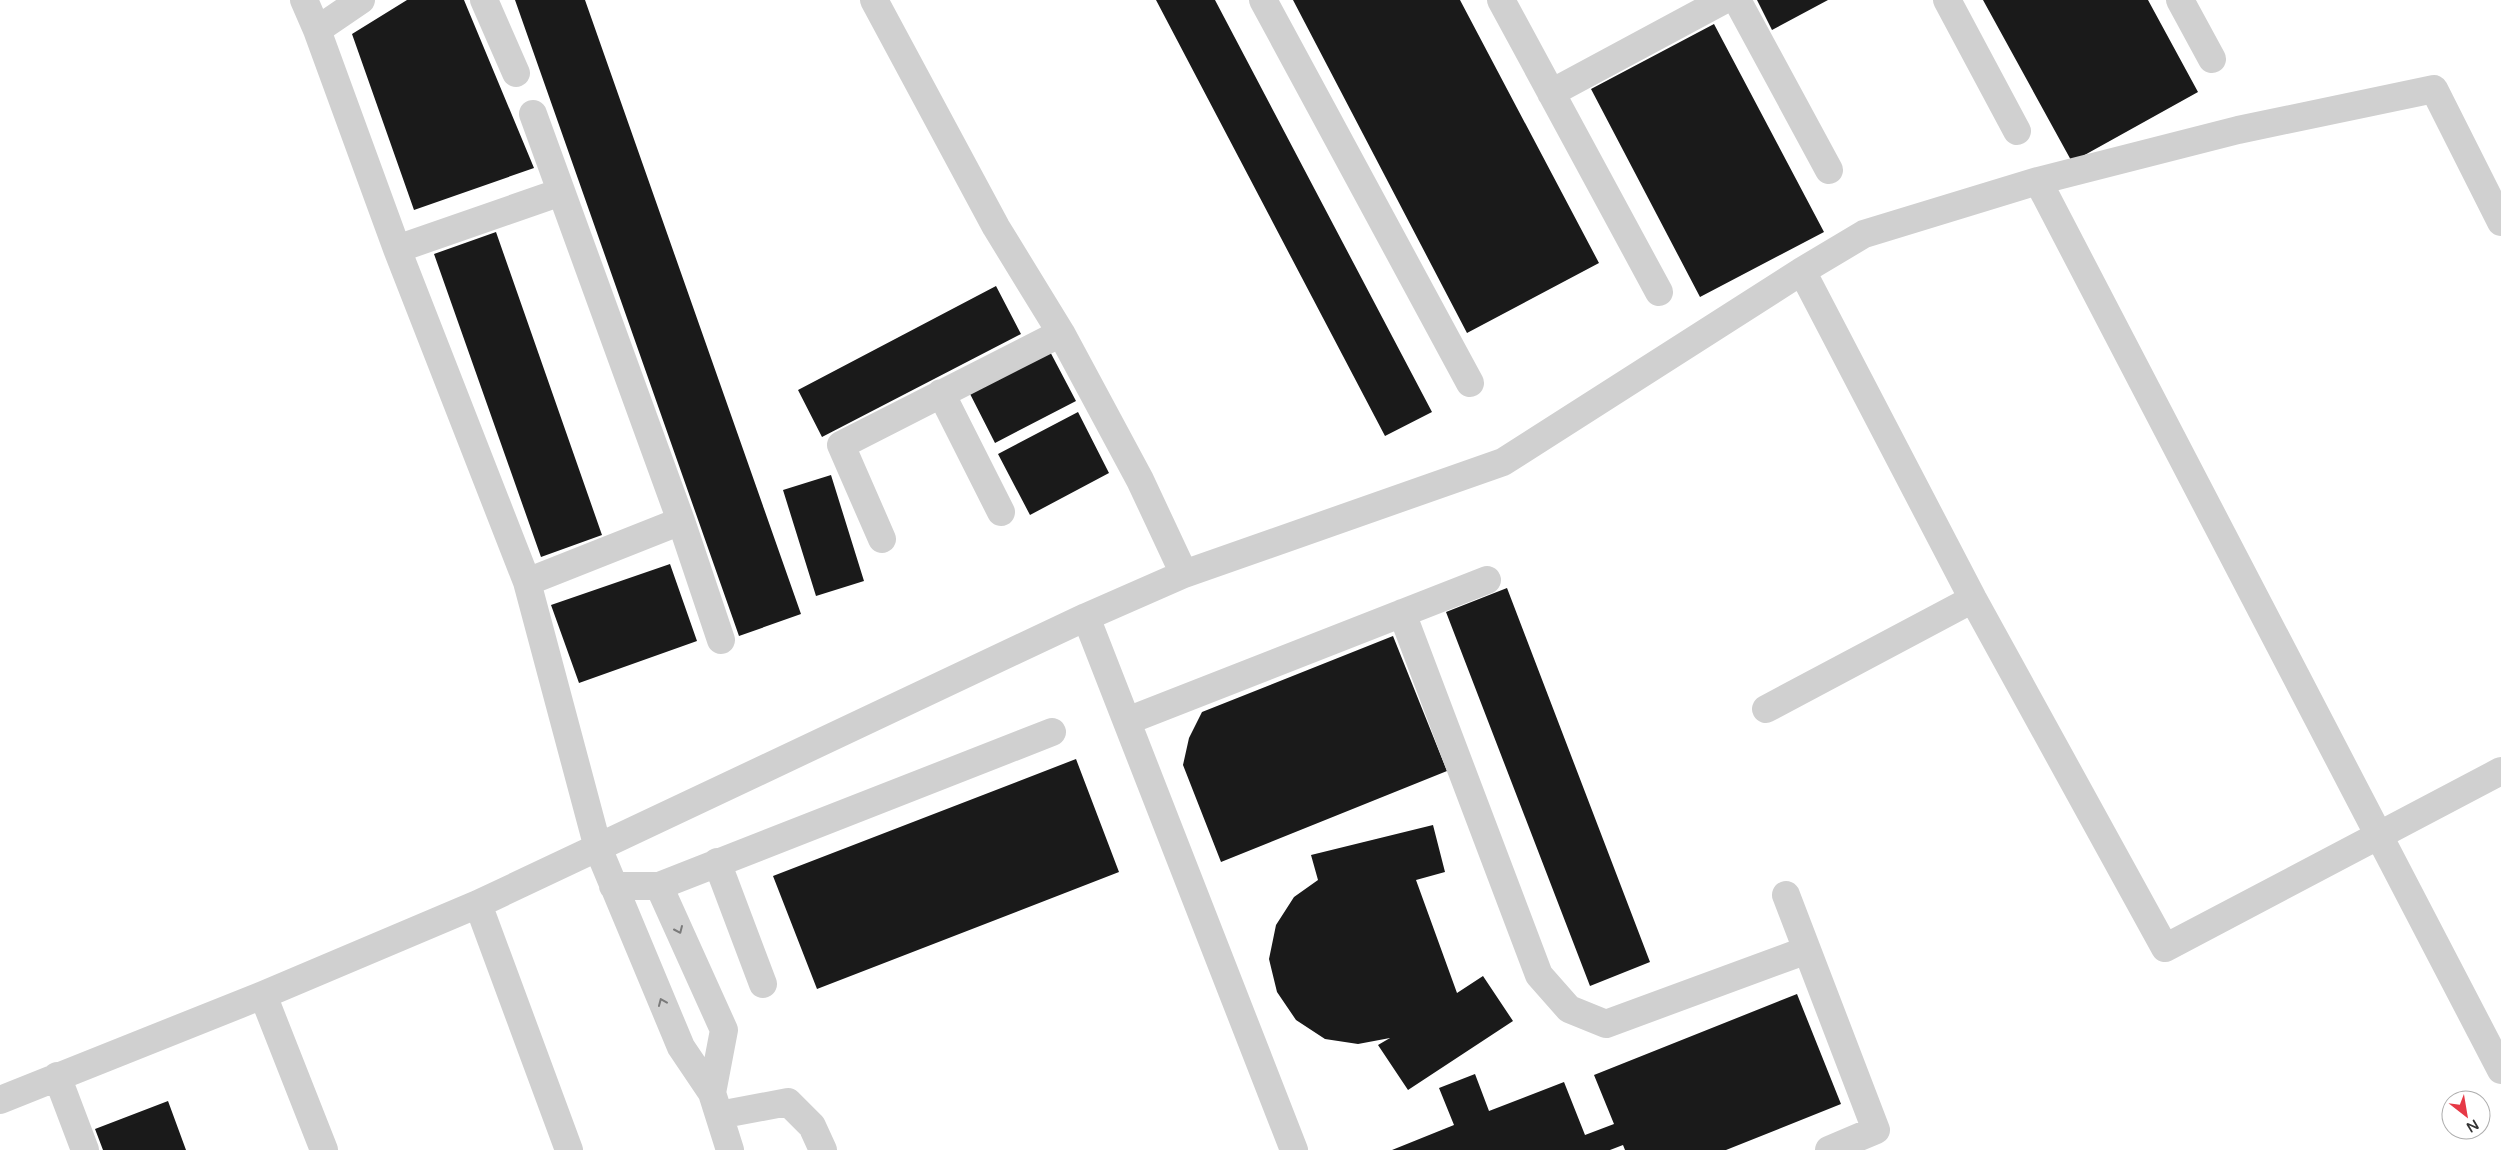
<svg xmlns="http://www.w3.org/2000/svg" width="2501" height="1150" font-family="'Varela Round',sans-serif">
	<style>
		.building { fill: #1a1a1a }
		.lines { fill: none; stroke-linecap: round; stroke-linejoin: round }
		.minor { stroke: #d0d0d0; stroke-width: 28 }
		.oneway { stroke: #7a7a7a }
	</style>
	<rect width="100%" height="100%" fill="#fff"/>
	<path class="building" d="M407,0H464L534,168L414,210L352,34Z
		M515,0H585L801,614L739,636Z
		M1156,0H1215L1432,412L1385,436Z
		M1293,0H1460L1599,263L1467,333Z
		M1757,0H1828L1772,30Z
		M1983,0H2148L2198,92L2072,162Z
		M1714,24L1824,232L1700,297L1591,89Z
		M496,232L602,535L541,557L434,254Z
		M996,286L1021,334L822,437L798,390Z
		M1046,344L1076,401L995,443L966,386Z
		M1078,412L1109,473L1030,515L998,454Z
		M831,475L864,581L816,596L783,490Z
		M670,564L697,641L579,683L551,605Z
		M1507,588L1650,962L1590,986L1446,612Z
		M1393,636L1447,771L1221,862L1183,765L1189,738L1202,712Z
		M1076,759L1119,872L817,989L773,876Z
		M1433,825L1445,872L1416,880L1457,993L1483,976L1513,1021L1408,1090L1378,1045L1390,1038L1358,1044L1325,1039L1296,1020L1277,992L1269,959L1276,925L1294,897L1318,880L1311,855Z
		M1797,994L1841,1104L1726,1150H1625L1623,1145L1610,1150H1392L1454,1125L1439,1088L1475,1074L1489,1111L1564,1082L1585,1135L1614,1124L1594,1075Z
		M168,1101L186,1150H103L95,1129Z"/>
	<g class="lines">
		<path class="minor" d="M304,0L317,30L397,249L527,582L598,848L681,1047L712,1093L730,1150
			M484,0L516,73
			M874,0L996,227L1061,333L1140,480L1184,574
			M1263,0L1470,383
			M1501,0L1659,292
			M1737,0L1829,170
			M1947,0L2017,131
			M2180,0L2212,59
			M317,30L361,0
			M1551,93L1724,0
			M533,114L681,521L721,640
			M2038,181L2501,1070
			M397,249L561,192
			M1802,271L1973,599L2165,948L2501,771
			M941,393L1001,512
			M882,539L841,445L1061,333
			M527,582L681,521
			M1402,613L1539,975L1569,1009L1606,1024L1807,950
			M1086,617L1294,1150
			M1766,709L1973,599
			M1127,721L1487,580
			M717,862L763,984
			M613,886H659L1052,732
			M659,886L724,1030L712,1093
			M1786,895L1876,1130L1829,1150
			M478,904L569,1150
			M263,995L324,1150
			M57,1076L85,1150
			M0,1100L263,995L478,904L1086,617L1184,574L1503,462L1802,271L1864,234L2038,181L2238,130L2434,89L2501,222
			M719,1115L788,1102L812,1126L823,1150"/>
	</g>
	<defs><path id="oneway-chevron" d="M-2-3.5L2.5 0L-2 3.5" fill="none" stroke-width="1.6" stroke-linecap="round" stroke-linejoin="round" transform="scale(1.25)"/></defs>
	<g class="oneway">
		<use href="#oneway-chevron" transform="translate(679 930) rotate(66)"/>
		<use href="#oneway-chevron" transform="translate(662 1002) rotate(-113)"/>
	</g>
	<g transform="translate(2466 1115) rotate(149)"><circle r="24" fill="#ffffff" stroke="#adadad"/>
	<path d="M0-4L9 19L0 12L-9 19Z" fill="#e63946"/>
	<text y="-8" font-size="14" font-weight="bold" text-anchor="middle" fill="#333333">N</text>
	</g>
</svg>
